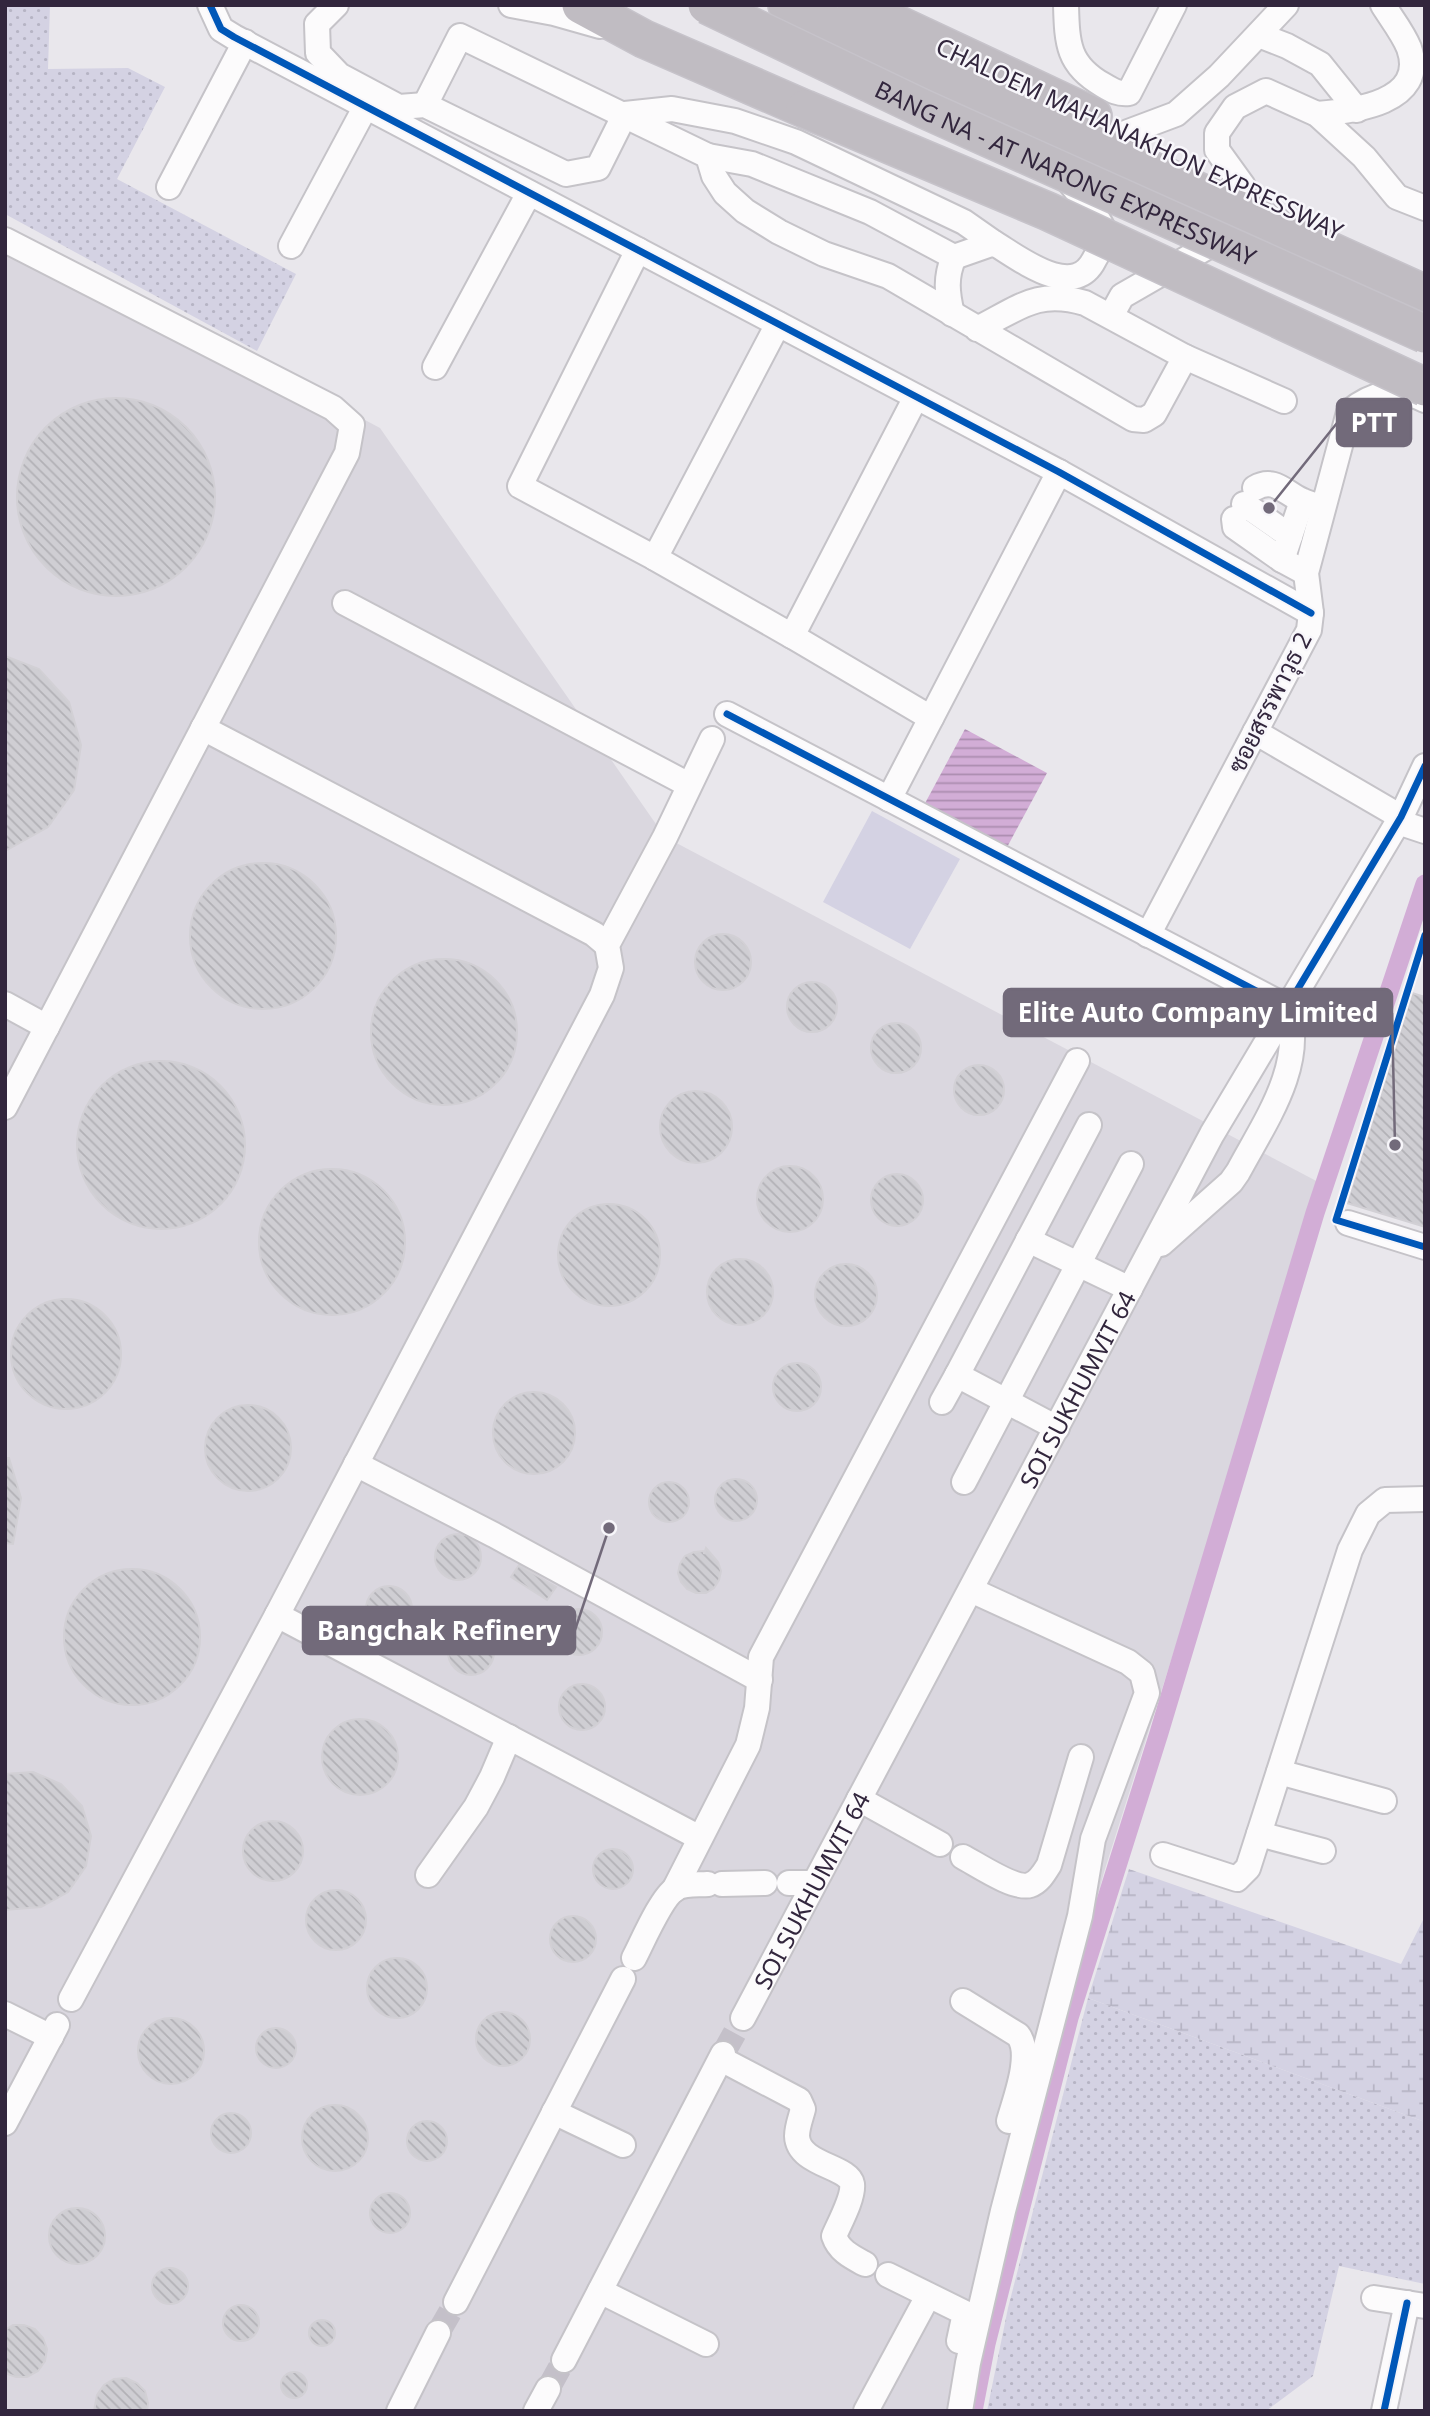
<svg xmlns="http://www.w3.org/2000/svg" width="1430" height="2416" font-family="'Noto Sans',Sarabun,sans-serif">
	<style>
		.built { fill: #dad7df }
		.grass { fill: url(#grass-dots) }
		.wetland { fill: url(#wetland-marsh) }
		.pitch { fill: #d4d2e3 }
		.water { fill: url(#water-rules) }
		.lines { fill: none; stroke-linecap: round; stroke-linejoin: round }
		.canal { stroke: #d2add6; stroke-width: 19 }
		.building { fill: url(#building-back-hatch); stroke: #d2d0d5; stroke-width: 2 }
		.minor-tunnel { stroke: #c4c0c9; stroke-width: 24; stroke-dasharray: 24 12; stroke-linecap: butt }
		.minor-casing { stroke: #c5c3c8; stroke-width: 28 }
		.highway-casing { stroke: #c6c3ca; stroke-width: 40 }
		.minor { stroke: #fcfbfc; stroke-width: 24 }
		.highway { stroke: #c0bcc2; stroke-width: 37 }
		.highway-bridge-casing { stroke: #c6c3ca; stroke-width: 40; stroke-linecap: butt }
		.highway-bridge { stroke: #c0bcc2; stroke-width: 37 }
		.cycleway-casing { stroke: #f7f6fa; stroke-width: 11 }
		.cycleway { stroke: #0057b8; stroke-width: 7 }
		.labels { text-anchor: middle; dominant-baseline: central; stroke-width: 5; stroke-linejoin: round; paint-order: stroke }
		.street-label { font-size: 24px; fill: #32263d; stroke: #f7f6fa }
		.leader { fill: none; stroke: #726a7a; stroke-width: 2.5 }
		.callout-dot { fill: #726a7a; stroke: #f7f6fa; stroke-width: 2.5 }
		.callout { fill: #726a7a; stroke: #726a7a; stroke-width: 2.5 }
		.callout-label { font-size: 26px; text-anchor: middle; font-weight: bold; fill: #fff }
	</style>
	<defs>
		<pattern id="grass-dots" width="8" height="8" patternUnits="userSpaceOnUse" patternTransform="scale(1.75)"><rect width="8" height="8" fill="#d4d2e3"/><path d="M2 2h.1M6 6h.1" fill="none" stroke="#b6b4c4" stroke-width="1.8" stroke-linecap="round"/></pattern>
		<pattern id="wetland-marsh" width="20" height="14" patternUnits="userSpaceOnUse" patternTransform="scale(1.75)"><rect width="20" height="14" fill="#d4d2e3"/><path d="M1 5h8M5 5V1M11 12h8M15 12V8" fill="none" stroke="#b6b4c4"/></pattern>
		<pattern id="water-rules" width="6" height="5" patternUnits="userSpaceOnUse" patternTransform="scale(1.75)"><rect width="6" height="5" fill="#d2add6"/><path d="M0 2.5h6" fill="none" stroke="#ab8daf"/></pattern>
		<pattern id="building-back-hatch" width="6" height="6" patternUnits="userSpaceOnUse" patternTransform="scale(1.75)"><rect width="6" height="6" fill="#cfced3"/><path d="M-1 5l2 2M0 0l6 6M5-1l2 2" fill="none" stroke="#b2b1b6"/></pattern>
	</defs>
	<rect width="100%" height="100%" fill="#e9e7ec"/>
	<path class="built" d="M5,227L380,428L665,837L1322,1184L1104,1872L1009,2240L974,2411H5Z"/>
	<path class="grass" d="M5,5H50L48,69L128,68L165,87L117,179L296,274L257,351L5,214Z
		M1088,1998L1425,2122V2284L1339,2266L1313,2376L1266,2411H987L1008,2308Z"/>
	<path class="wetland" d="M1129,1869L1401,1964L1425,1916V2122L1088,1998Z"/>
	<path class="pitch" d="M872,811L960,859L910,949L823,902Z"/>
	<path class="water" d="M965,729L1047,773L1005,851L923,807Z"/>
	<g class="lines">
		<path class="canal" d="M973,2411L986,2344L1069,2018L1159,1733L1315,1213L1425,884"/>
	</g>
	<path class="building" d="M17 497a99 99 0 1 1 198 0a99 99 0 1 1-198 0Z
		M5,656L39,669L69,702L81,745L74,790L48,827L5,851Z
		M190 936a73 73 0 1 1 146 0a73 73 0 1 1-146 0Z
		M695 962a28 28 0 1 1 56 0a28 28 0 1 1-56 0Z
		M371 1032a73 73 0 1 1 146 0a73 73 0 1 1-146 0Z
		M787 1007a25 25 0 1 1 50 0a25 25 0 1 1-50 0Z
		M1412,993L1425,997V1227L1347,1203Z
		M871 1048a25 25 0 1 1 50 0a25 25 0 1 1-50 0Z
		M77 1145a84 84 0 1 1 168 0a84 84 0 1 1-168 0Z
		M954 1090a25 25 0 1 1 50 0a25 25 0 1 1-50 0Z
		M660 1127a36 36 0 1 1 72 0a36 36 0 1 1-72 0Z
		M757 1199a33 33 0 1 1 66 0a33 33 0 1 1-66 0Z
		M259 1242a73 73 0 1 1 146 0a73 73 0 1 1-146 0Z
		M871 1200a26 26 0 1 1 52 0a26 26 0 1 1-52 0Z
		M558 1255a51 51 0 1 1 102 0a51 51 0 1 1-102 0Z
		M707 1292a33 33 0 1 1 66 0a33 33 0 1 1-66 0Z
		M815 1295a31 31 0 1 1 62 0a31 31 0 1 1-62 0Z
		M11 1354a55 55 0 1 1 110 0a55 55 0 1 1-110 0Z
		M773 1387a24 24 0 1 1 48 0a24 24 0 1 1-48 0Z
		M493 1433a41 41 0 1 1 82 0a41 41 0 1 1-82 0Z
		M205 1448a43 43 0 1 1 86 0a43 43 0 1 1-86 0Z
		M5,1458H9L21,1498L13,1544L5,1543Z
		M715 1500a21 21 0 1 1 42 0a21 21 0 1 1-42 0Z
		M649 1502a20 20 0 1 1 40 0a20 20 0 1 1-40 0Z
		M435 1557a23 23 0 1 1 46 0a23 23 0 1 1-46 0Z
		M706,1548L718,1562L721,1571L719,1580L714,1588L706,1593H696L687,1589L681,1582L678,1573L680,1564L685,1556L694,1552L704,1551V1554Z
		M519,1565L556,1587L547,1600L511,1577Z
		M64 1637a68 68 0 1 1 136 0a68 68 0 1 1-136 0Z
		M366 1609a23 23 0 1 1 46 0a23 23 0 1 1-46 0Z
		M556 1632a23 23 0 1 1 46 0a23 23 0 1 1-46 0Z
		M448 1652a23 23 0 1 1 46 0a23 23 0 1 1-46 0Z
		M559 1707a23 23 0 1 1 46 0a23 23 0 1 1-46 0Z
		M322 1757a38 38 0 1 1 76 0a38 38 0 1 1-76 0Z
		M33,1772L61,1784L82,1806L91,1836L86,1866L68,1892L41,1907L5,1910V1774Z
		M243 1851a30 30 0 1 1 60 0a30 30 0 1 1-60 0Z
		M593 1869a20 20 0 1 1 40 0a20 20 0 1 1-40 0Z
		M306 1920a30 30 0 1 1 60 0a30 30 0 1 1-60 0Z
		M550 1939a23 23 0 1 1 46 0a23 23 0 1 1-46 0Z
		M367 1988a30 30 0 1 1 60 0a30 30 0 1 1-60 0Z
		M476 2039a27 27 0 1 1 54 0a27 27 0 1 1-54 0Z
		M138 2051a33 33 0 1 1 66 0a33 33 0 1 1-66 0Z
		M256 2048a20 20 0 1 1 40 0a20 20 0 1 1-40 0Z
		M302 2138a33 33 0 1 1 66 0a33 33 0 1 1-66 0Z
		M211 2133a20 20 0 1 1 40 0a20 20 0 1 1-40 0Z
		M407 2141a20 20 0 1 1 40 0a20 20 0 1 1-40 0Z
		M370 2213a20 20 0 1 1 40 0a20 20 0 1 1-40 0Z
		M49 2236a28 28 0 1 1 56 0a28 28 0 1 1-56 0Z
		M152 2286a18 18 0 1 1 36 0a18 18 0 1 1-36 0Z
		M223 2323a18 18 0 1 1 36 0a18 18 0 1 1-36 0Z
		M309 2333a13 13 0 1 1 26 0a13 13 0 1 1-26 0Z
		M13,2325H24L35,2329L43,2338L47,2349L45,2361L38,2371L27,2377H16L5,2373V2330Z
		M281 2385a13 13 0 1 1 26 0a13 13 0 1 1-26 0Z
		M126,2378L137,2383L145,2391L148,2403L147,2411H94L97,2395L104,2385L114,2379Z"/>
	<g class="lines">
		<path class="minor-tunnel" d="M723,2054L743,2018
			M438,2333L456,2302
			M548,2389L564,2360"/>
		<defs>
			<g id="minor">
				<path d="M210,5L221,29L234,37L1059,472L1311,613"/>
				<path d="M336,5L317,24L318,53L339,75L399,107L425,105L566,174L598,168L625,114L672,109L735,121L796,142L964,222L994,243"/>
				<path d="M511,5L554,13L600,26"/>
				<path d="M1066,5C1067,44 1068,65 1103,85C1113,91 1118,94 1129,93L1174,5"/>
				<path d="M1259,35L1287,46L1320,64L1357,110"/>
				<path d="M425,105L460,36L708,156L714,176L725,193L745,211L779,232L824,254L888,276L1133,419L1144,420L1154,414L1185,357L1085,303C1037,289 1019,308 977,329"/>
				<path d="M1317,114C1353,111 1428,103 1409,48C1403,33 1391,18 1383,5"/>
				<path d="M1128,132L1176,114L1219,76L1286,5"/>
				<path d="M708,156L752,164L870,212L954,257L994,243C1019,258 1073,301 1094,260C1099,251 1107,240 1103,229C1099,217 1074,188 1065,176"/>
				<path d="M1243,186L1217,150V133L1235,107L1266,91L1317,114L1364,157L1397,197L1425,208"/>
				<path d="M169,187L245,42"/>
				<path d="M5,240L333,408L352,425L347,453L5,1107"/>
				<path d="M291,246L366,106"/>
				<path d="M638,250L520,486L655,558L778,324"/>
				<path d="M952,314C947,293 945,277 954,257"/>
				<path d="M1111,316L1122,296L1228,235"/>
				<path d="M1185,357L1284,401"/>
				<path d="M435,367L529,193"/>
				<path d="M1255,488C1274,477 1284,492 1301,500C1308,504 1316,505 1323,507"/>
				<path d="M1244,504L1290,536"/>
				<path d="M1234,519L1235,527L1282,560L1306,573"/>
				<path d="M655,558L792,636L916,397"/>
				<path d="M1282,560L1302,501"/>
				<path d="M345,603L689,785"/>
				<path d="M792,636L931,718"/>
				<path d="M727,714L1287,1007C1307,1064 1264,1123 1238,1172L1231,1182L1161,1244"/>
				<path d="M203,728L594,934L607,945"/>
				<path d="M1255,732L1401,817"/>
				<path d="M889,799L1059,472"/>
				<path d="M1398,822L1425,831"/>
				<path d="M1148,935L1309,630L1311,613L1306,573L1349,412C1371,394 1398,386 1425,400"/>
				<path d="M5,1004L47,1027"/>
				<path d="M1348,1223L1425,1247"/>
				<path d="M1028,1240L1130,1289"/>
				<path d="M957,1375L1089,1125"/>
				<path d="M942,1402L957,1375L1057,1428"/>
				<path d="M356,1464L494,1535L760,1680"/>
				<path d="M964,1482L1131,1164"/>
				<path d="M277,1615L700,1838"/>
				<path d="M1279,1772L1384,1801"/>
				<path d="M859,1799L940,1844"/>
				<path d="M1259,1834L1323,1851"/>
				<path d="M1163,1855L1237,1879L1248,1868L1350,1550L1368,1514L1385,1500L1425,1499"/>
				<path d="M963,1857C978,1865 1015,1890 1030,1885C1039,1882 1044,1873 1049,1865L1081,1757"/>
				<path d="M428,1875L476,1807L492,1777L509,1737"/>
				<path d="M789,1883H814"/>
				<path d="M722,1884L765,1883"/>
				<path d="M674,1890L748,1745L757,1708L761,1657L1077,1061"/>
				<path d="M634,1958C642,1943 661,1898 675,1889C684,1883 698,1885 708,1884"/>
				<path d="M71,1999L277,1615L602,995L611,968L607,945L665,837L712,739"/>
				<path d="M963,2001L1018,2035C1033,2054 1015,2099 1009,2121"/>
				<path d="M5,2014L51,2037"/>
				<path id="s1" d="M743,2018L1212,1134L1401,817L1425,766"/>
				<path d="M721,2059L799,2100L803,2109C801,2117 797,2127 797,2136C798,2165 849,2166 852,2184C854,2197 839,2224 834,2236C839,2251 852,2257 865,2264"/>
				<path d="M554,2112L623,2145"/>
				<path d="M5,2123L57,2025"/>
				<path d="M888,2275L965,2313L959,2341"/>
				<path d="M600,2291L706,2344"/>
				<path d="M1374,2298L1425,2306"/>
				<path d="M456,2302L623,1979"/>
				<path d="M564,2360L723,2054"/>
				<path d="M399,2411L438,2333"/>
				<path d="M536,2411L548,2389"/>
				<path d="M866,2411L928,2296"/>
				<path d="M960,2411L968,2363L1003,2211L1080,1916L1093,1839L1147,1693L1142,1673L1128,1662L971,1590"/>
				<path d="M1384,2411L1407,2303"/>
			</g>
			<path id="highway" d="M581,5L644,39L805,109
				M787,5L1425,294
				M856,5L1093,116"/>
		</defs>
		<use href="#minor" class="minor-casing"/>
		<use href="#highway" class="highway-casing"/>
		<use href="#minor" class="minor"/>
		<use href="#highway" class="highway"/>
		<defs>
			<g id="highway-bridge">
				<path id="s2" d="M707,5L924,109L1425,334"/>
				<path d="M805,109L1047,211L1425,387"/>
			</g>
		</defs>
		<use href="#highway-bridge" class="highway-bridge-casing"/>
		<use href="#highway-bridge" class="highway-bridge"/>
		<defs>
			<path id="cycleway" d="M210,5L221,29L234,37L1059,472L1311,613
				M727,714L1287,1007L1401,817L1425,766
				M1425,935L1336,1220L1425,1247
				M1384,2411L1407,2303"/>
		</defs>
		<use href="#cycleway" class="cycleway-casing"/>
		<use href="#cycleway" class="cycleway"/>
	</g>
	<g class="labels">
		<g class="street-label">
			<text transform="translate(1140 138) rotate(25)">CHALOEM MAHANAKHON EXPRESSWAY</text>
			<text stroke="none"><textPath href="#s2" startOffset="396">BANG NA - AT NARONG EXPRESSWAY</textPath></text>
			<text transform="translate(1269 702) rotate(-63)">ซอยสรรพาวุธ 2</text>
			<text stroke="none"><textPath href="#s1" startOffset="712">SOI SUKHUMVIT 64</textPath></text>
			<text stroke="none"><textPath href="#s1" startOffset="145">SOI SUKHUMVIT 64</textPath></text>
		</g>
	</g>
	<path class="leader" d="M1269 508L1337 423M1395 1145L1392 1013M609 1528L575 1630"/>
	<g class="callout-dot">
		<circle cx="1269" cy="508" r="7"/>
		<circle cx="1395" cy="1145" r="7"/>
		<circle cx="609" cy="1528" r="7"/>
	</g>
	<g class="callout">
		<rect x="1337" y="399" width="74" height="47" rx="7"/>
		<rect x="1004" y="989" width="388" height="47" rx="7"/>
		<rect x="303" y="1607" width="272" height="47" rx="7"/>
	</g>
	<g class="callout-label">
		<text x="1374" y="432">PTT</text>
		<text x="1198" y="1022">Elite Auto Company Limited</text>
		<text x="439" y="1640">Bangchak Refinery</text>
	</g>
	<rect width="1430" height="2416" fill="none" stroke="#32263d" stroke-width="14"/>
</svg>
